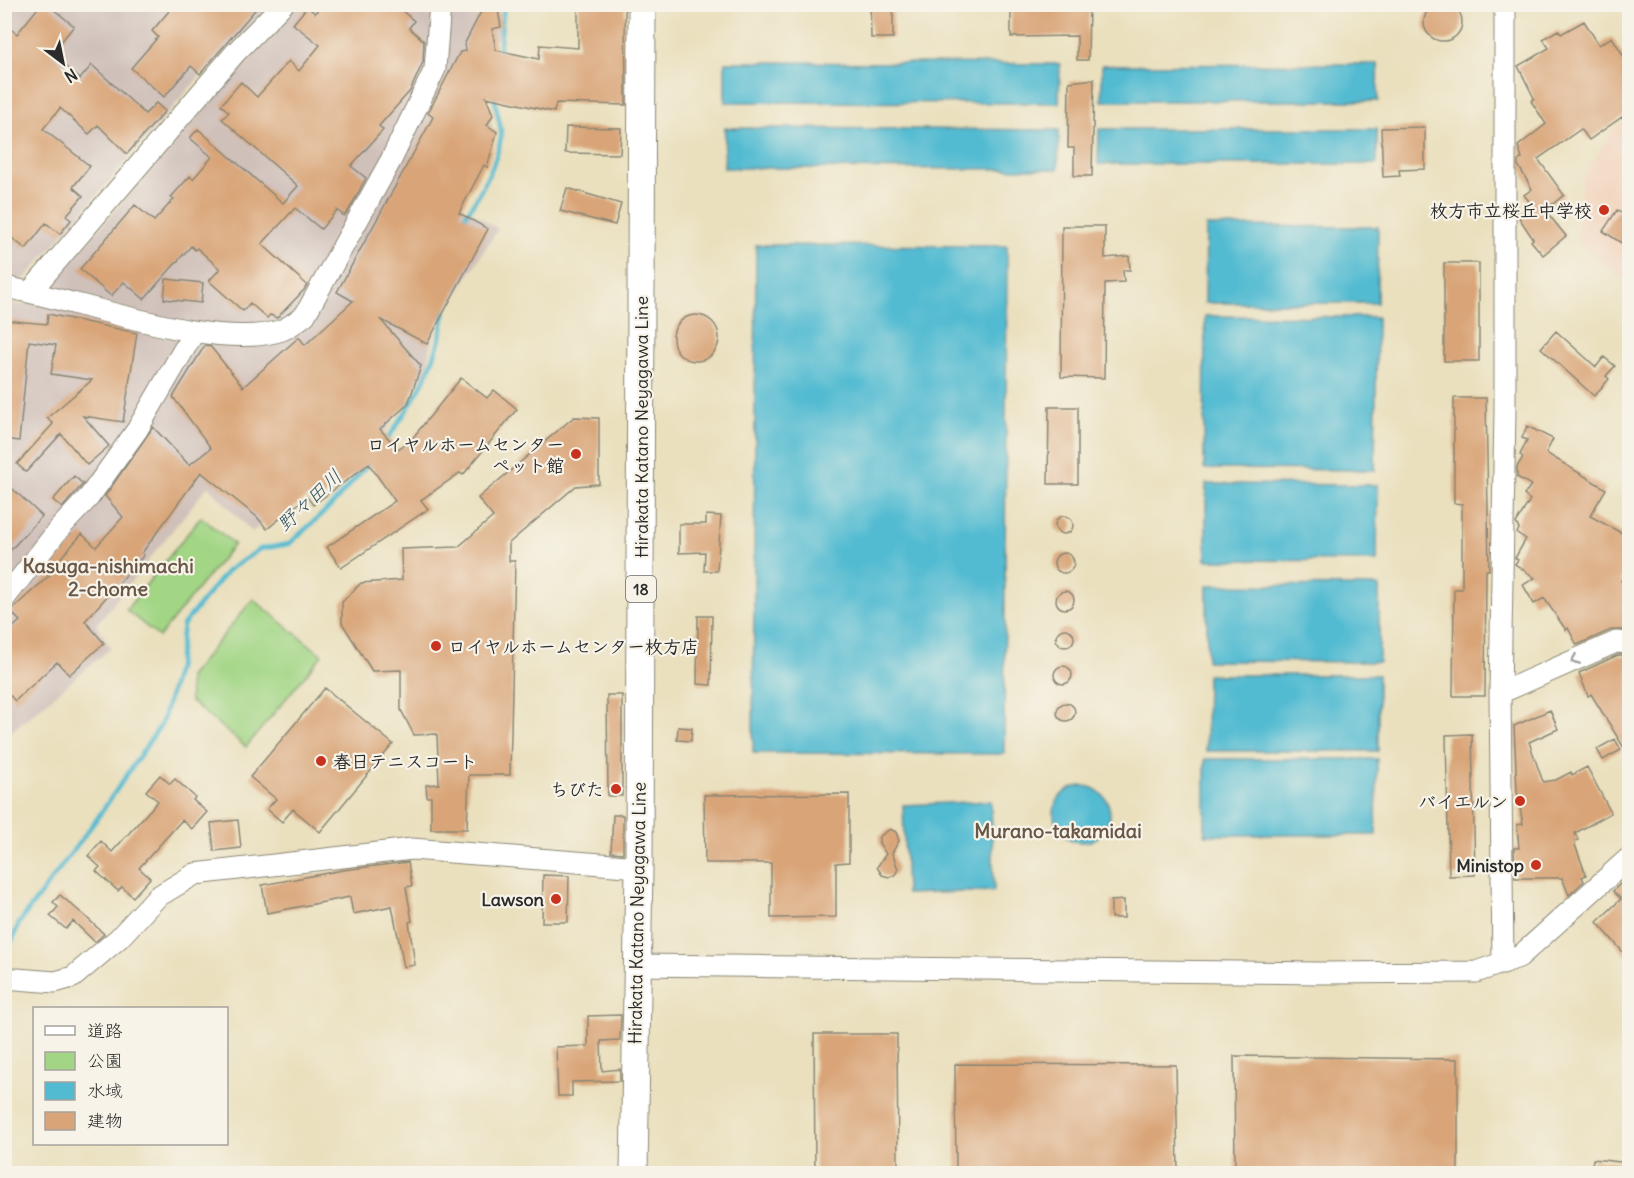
<svg xmlns="http://www.w3.org/2000/svg" width="1634" height="1178" font-family="Delius,'Klee One',sans-serif">
	<style>
		.built { fill: #f2d4be }
		.industrial { fill: #cfc0ba }
		.green { fill: #a2d685; stroke: #668058; stroke-width: 1.5 }
		.water { fill: #53bbd1; stroke: #3f737e; stroke-width: 1.5 }
		.lines { fill: none; stroke-linecap: round; stroke-linejoin: round }
		.stream { stroke: #53bbd1; stroke-width: 4.5 }
		.building { fill: #d9a578 }
		.minor-casing { stroke: #8a8674; stroke-width: 23 }
		.major-casing { stroke: #8a8674; stroke-width: 29 }
		.minor { stroke: #fff; stroke-width: 21 }
		.major { stroke: #fff; stroke-width: 27 }
		.oneway { stroke: #a0a0a0 }
		.poi-dot { fill: #c8321e; stroke: #f7f3e8; stroke-width: 2 }
		.labels { text-anchor: middle; dominant-baseline: central; stroke-width: 4.5; stroke-linejoin: round; paint-order: stroke }
		.shield { fill: #f7f3e8; stroke: #686764; stroke-width: 1.5 }
		.shield-label { font-size: 16px; font-weight: bold; fill: #2b2b2b }
		.poi-label { font-size: 18px; font-weight: bold; fill: #2b2b2b; stroke: #f7f3e8; text-anchor: end }
		.street-label { font-size: 18px; fill: #2b2b2b; stroke: #f7f3e8 }
		.water-label { font-size: 20px; font-style: italic; fill: #37565d; stroke: #f7f3e8 }
		.neighbourhood-label { font-size: 20px; font-weight: bold; fill: #685646; stroke: #f7f3e8 }
	</style>
	<rect width="100%" height="100%" fill="#f7f3e8"/>
	<filter id="ink" filterUnits="userSpaceOnUse"><feTurbulence type="fractalNoise" baseFrequency=".0167" numOctaves="2"/><feDisplacementMap in="SourceGraphic" scale="12" xChannelSelector="R" yChannelSelector="G"/><feConvolveMatrix kernelMatrix="1 2 1 2 8 2 1 2 1" color-interpolation-filters="sRGB"/></filter>
	<filter id="wash" filterUnits="userSpaceOnUse"><feTurbulence type="fractalNoise" baseFrequency=".008" numOctaves="4" result="noise"/><feDisplacementMap in="SourceGraphic" scale="24" xChannelSelector="R" yChannelSelector="G"/><feGaussianBlur stdDeviation="1.35" result="paint"/><feColorMatrix in="noise" values="0 0 0 0 0 0 0 0 0 0 0 0 0 0 0 0 0 1.4 0 .05"/><feComposite in="paint" operator="in"/></filter>
	<g filter="url(#wash)">
		<rect width="100%" height="100%" fill="#eae0be"/>
		<path class="built" d="M1629,117V284L1577,240L1582,180L1614,128Z"/>
		<path class="industrial" d="M4,5H276L199,77L23,281L5,277Z
			M296,5H497L503,40L495,39L483,89L492,127L483,157L455,201L498,229L435,328L426,370L384,434L252,532L208,486L96,625L111,648L11,732L4,723V301L25,305L72,259Z"/>
		<path class="green" d="M201,517L234,544L159,637L126,610Z
			M253,599L322,655L246,747L190,701L189,677Z"/>
		<path class="water" d="M725,62L1060,64L1059,103L725,102Z
			M1378,64V101H1102V65Z
			M725,128L1059,130L1058,169L724,168Z
			M1099,129H1377V164H1098Z
			M1206,226L1378,227L1377,303H1205Z
			M756,245L1007,246L1004,754L753,753Z
			M1205,316L1377,317L1375,470L1204,469Z
			M1206,484L1378,485L1377,561L1206,560Z
			M1207,585L1379,586V662L1207,661Z
			M1207,675H1378V751H1206Z
			M1205,759H1377L1376,835H1205Z
			M1054 814a28 28 0 1 1 56 0a28 28 0 1 1-56 0Z
			M991,801L994,891L906,894L903,805Z"/>
		<g class="lines">
			<path class="stream" d="M499,54L504,4
				M462,221C479,196 496,167 501,137C502,123 494,109 495,95
				M386,441C415,400 441,359 445,308
				M4,952L12,941L19,923L96,820L162,723L178,665L183,625L227,571L260,549L289,544L331,506L368,464"/>
		</g>
		<g id="blocks">
			<path class="building" d="M1424 22a19 19 0 1 1 38 0a19 19 0 1 1-38 0Z
				M41,4H47L74,26L51,54L80,79L92,65L145,114L156,103L165,111L127,154L98,125L89,134L60,108L43,129L90,166L73,187L83,196L66,216L71,220L60,234L46,223L26,249L4,232V24L17,34Z
				M175,4H260L200,74L191,66L164,97L131,68L158,37L152,31Z
				M322,4H394L414,21L409,28L424,41L423,62L410,91L379,126L383,130L351,166L366,178L349,210L344,216L337,210L321,229L295,208L262,244L307,285L304,290L277,318L270,315L267,318L250,303L243,311L209,281L220,269L197,248L195,250L191,246L144,299L124,282L111,296L80,269L135,205L154,221L174,199L171,197L190,176L193,179L212,157L190,138L198,129L283,203L298,186L222,119L229,112L221,105L241,82L257,97L289,61L299,71L320,45L293,24L307,7L315,13Z
				M485,4H497L501,27L492,29L496,50L539,59L540,45L578,48V4H625L626,105L556,103L554,112L486,97L493,115L487,125L497,132L487,167L484,165L459,213L488,229L427,344L380,319L421,366L408,404L380,429L398,449L411,440L461,378L487,398L494,390L517,409L463,475L460,473L421,500L428,509L341,568L327,547L395,501L369,464L313,505L307,497L267,529L257,517L201,472L142,553L144,555L85,621L104,643L69,675L57,662L15,701L4,689V635L20,621L10,611L50,575L47,573L82,534L96,547L123,517L105,496L153,427L189,465L211,448L173,397L205,345L210,346L243,387L299,337L305,345L353,301L337,292L430,123L433,117L428,113L460,52L466,51L465,43Z
				M870,4H893V38H871Z
				M1011,4H1089L1088,60H1077V36L1011,37Z
				M1584,21L1599,45L1612,37L1629,65V112L1589,140L1581,129L1538,159L1564,195L1545,210L1566,236L1543,255L1531,241L1533,239L1518,216L1532,205L1524,195L1532,189L1518,165V161L1522,158L1518,146L1546,124L1531,101L1534,98L1518,66L1549,48L1543,39L1558,30L1561,34Z
				M1094,79L1092,176H1074V148H1068L1069,82Z
				M566,127L621,128L620,154L565,153Z
				M1425,127V169L1399,170L1400,176L1383,177L1381,128Z
				M567,188L621,204L615,225L560,211Z
				M1617,210L1629,219V248L1603,231Z
				M1062,226H1105V258L1129,256L1130,270H1123L1124,282L1105,283L1104,378L1061,377Z
				M1444,263H1479V361H1444Z
				M166,279L203,283L201,303L164,299Z
				M48,314L137,333L123,422L83,416L109,446L87,465L61,434L26,472L17,464L53,424L47,418L92,380L51,374L56,345L29,341L19,441L4,439V320L47,324Z
				M673 338a23 23 0 1 1 46 0a23 23 0 1 1-46 0Z
				M1556,331L1596,367L1604,357L1615,366L1606,376L1609,379L1594,396L1541,348Z
				M1454,398H1486L1489,570H1486L1485,696H1453L1454,589H1462V504L1454,503Z
				M1049,407H1078V484H1048Z
				M574,417L599,418V484L576,486L509,543V561H515L510,775H469L467,829H431V797H427L426,785L439,784L437,734L414,735L401,710V670L372,671L342,623V602L361,583L402,580L401,549L458,547L493,517L478,498Z
				M1527,426L1553,439L1546,453L1606,489L1590,516L1629,537V567L1621,581L1629,586V630H1611L1577,645L1568,628L1566,630L1544,598L1534,604L1523,585L1535,578L1515,564L1518,560L1515,558L1526,539L1517,533L1519,529L1516,523L1530,500L1524,495L1531,485L1517,477V467L1523,457L1520,455L1527,440L1522,438Z
				M74,476L83,484L62,508L53,500Z
				M4,481L42,516L4,557Z
				M706,515L721,516L717,571H704L705,552L679,553V524H706Z
				M1055 525a9 9 0 1 1 18 0a9 9 0 1 1-18 0Z
				M1054 563a10 10 0 1 1 20 0a10 10 0 1 1-20 0Z
				M1056 600a9 9 0 1 1 18 0a9 9 0 1 1-18 0Z
				M698,616H712L711,685L697,684Z
				M1056 638a9 9 0 1 1 18 0a9 9 0 1 1-18 0Z
				M1618,655L1629,656V756L1591,694L1588,696L1579,673Z
				M1054 675a9 9 0 1 1 18 0a9 9 0 1 1-18 0Z
				M325,688L393,744L320,832L293,809L282,822L267,809L276,799L250,777Z
				M607,695H622V796H608Z
				M1057 712a9 9 0 1 1 18 0a9 9 0 1 1-18 0Z
				M1550,710L1558,729L1529,742L1543,782L1556,780L1571,772L1572,775L1587,767L1611,813L1575,833L1578,840L1574,842L1586,875L1582,877L1584,881L1569,895L1562,878H1515L1514,848H1519L1517,825L1523,824L1517,791L1514,726Z
				M678,727L692,728L691,741L677,740Z
				M1472,734L1475,875L1449,876L1446,735Z
				M1615,739L1621,750L1603,760L1597,749Z
				M160,775L170,784L175,779L195,797L193,800L207,812L192,829L182,820L139,868L150,878L133,897L122,887L118,891L96,871L100,867L88,856L101,841L112,852L158,801L146,791Z
				M849,794V862L836,863V917L771,918V863H705L704,795Z
				M613,815H623V853L611,852Z
				M238,820L241,848L214,851L211,823Z
				M890,829L896,832L899,841L892,853L898,869L895,875L889,877L882,875L877,867L886,854L879,843V837Z
				M408,862L412,886L406,887L412,921L409,922L415,965L404,967L392,906L353,914L350,897L267,913L262,885L343,870Z
				M543,875L569,876L568,922H542Z
				M1629,875V959L1597,922L1621,899L1613,891Z
				M60,895L85,916L104,934L95,942L73,921L66,929L50,916L58,907L53,902Z
				M1124,900V918H1111V901Z
				M621,1015L620,1040L601,1041L602,1071L620,1069V1081L572,1082V1096H558L556,1047L588,1046V1016Z
				M814,1034H897L898,1173H815Z
				M1234,1056L1458,1059V1173H1235Z
				M955,1064L1176,1065L1178,1173H956Z
				M1593,1159L1629,1163V1173L1591,1171Z"/>
		</g>
	</g>
	<g filter="url(#ink)">
		<use href="#blocks" fill-opacity="0" stroke="#8a8674" stroke-width="1.5"/>
		<g class="lines">
			<defs>
				<path id="minor" d="M4,287C76,299 217,353 282,330C290,327 298,320 305,315L391,160L435,69L440,4
					M31,291L235,53L283,4
					M4,599L59,529L89,497L137,430L194,332
					M1500,693L1616,642L1630,643
					M1503,964L1500,693L1505,410V4
					M636,965L1318,973L1476,972L1519,957L1630,857
					M4,978L55,982L73,977L119,938L157,897L195,874L412,849L639,867"/>
				<path id="major" d="M634,1174L639,867L642,4"/>
			</defs>
			<use href="#minor" class="minor-casing"/>
			<use href="#major" class="major-casing"/>
			<use href="#minor" class="minor"/>
			<use href="#major" class="major"/>
		</g>
		<defs><path id="oneway-chevron" d="M-2-3.5L2.5 0L-2 3.5" fill="none" stroke-width="1.6" stroke-linecap="round" stroke-linejoin="round" transform="scale(1.5)"/></defs>
		<use class="oneway" href="#oneway-chevron" transform="translate(1575 660) rotate(157)"/>
	</g>
	<g class="poi-dot">
		<circle cx="1604" cy="210" r="6"/>
		<circle cx="576" cy="454" r="6"/>
		<circle cx="436" cy="646" r="6"/>
		<circle cx="321" cy="761" r="6"/>
		<circle cx="616" cy="789" r="6"/>
		<circle cx="1520" cy="801" r="6"/>
		<circle cx="1536" cy="865" r="6"/>
		<circle cx="556" cy="899" r="6"/>
	</g>
	<g class="labels">
		<rect class="shield" x="626" y="576" width="30" height="26" rx="4.5"/>
		<g class="shield-label">
			<text x="641" y="589">18</text>
		</g>
		<g class="poi-label">
			<text x="1592" y="210">枚方市立桜丘中学校</text>
			<text x="564" y="444">ロイヤルホームセンター<tspan x="564" dy="21">ペット館</tspan></text>
			<text x="448" y="646" text-anchor="start">ロイヤルホームセンター枚方店</text>
			<text x="333" y="761" text-anchor="start">春日テニスコート</text>
			<text x="604" y="789">ちびた</text>
			<text x="1508" y="801">バイエルン</text>
			<text x="1524" y="865">Ministop</text>
			<text x="544" y="899">Lawson</text>
		</g>
		<g class="street-label">
			<text transform="translate(641 427) rotate(-90)">Hirakata Katano Neyagawa Line</text>
			<text transform="translate(637 913) rotate(-89)">Hirakata Katano Neyagawa Line</text>
		</g>
		<g class="water-label">
			<text transform="translate(309 500) rotate(-43)">野々田川</text>
		</g>
		<g class="neighbourhood-label">
			<text x="108" y="565">Kasuga-nishimachi<tspan x="108" dy="23">2-chome</tspan></text>
			<text x="1058" y="830">Murano-takamidai</text>
		</g>
	</g>
	<rect width="1634" height="1178" fill="none" stroke="#f7f3e8" stroke-width="24"/>
	<rect x="33" y="1007" width="195" height="138" fill="#f7f3e8" stroke="#a5a39c" stroke-width="1.5"/>
	<rect x="45" y="1026" width="30" height="9" fill="#ffffff" stroke="#a5a39c" stroke-width="1.5"/>
	<text x="87" y="1037" font-size="18" fill="#2b2b2b">道路</text>
	<rect x="45" y="1052" width="30" height="18" fill="#a2d685" stroke="#a5a39c" stroke-width="1.5"/>
	<text x="87" y="1067" font-size="18" fill="#2b2b2b">公園</text>
	<rect x="45" y="1082" width="30" height="18" fill="#53bbd1" stroke="#a5a39c" stroke-width="1.5"/>
	<text x="87" y="1097" font-size="18" fill="#2b2b2b">水域</text>
	<rect x="45" y="1112" width="30" height="18" fill="#d9a578" stroke="#a5a39c" stroke-width="1.5"/>
	<text x="87" y="1127" font-size="18" fill="#2b2b2b">建物</text>
	<g transform="translate(63 63) rotate(148)" stroke="#f7f3e8" stroke-width="4.5" paint-order="stroke">
	<path d="M0-4.5L10 22L0 15L-10 22Z" fill="#2b2b2b"/>
	<text y="-9" font-size="16" font-weight="bold" text-anchor="middle" fill="#2b2b2b">N</text>
	</g>
</svg>
